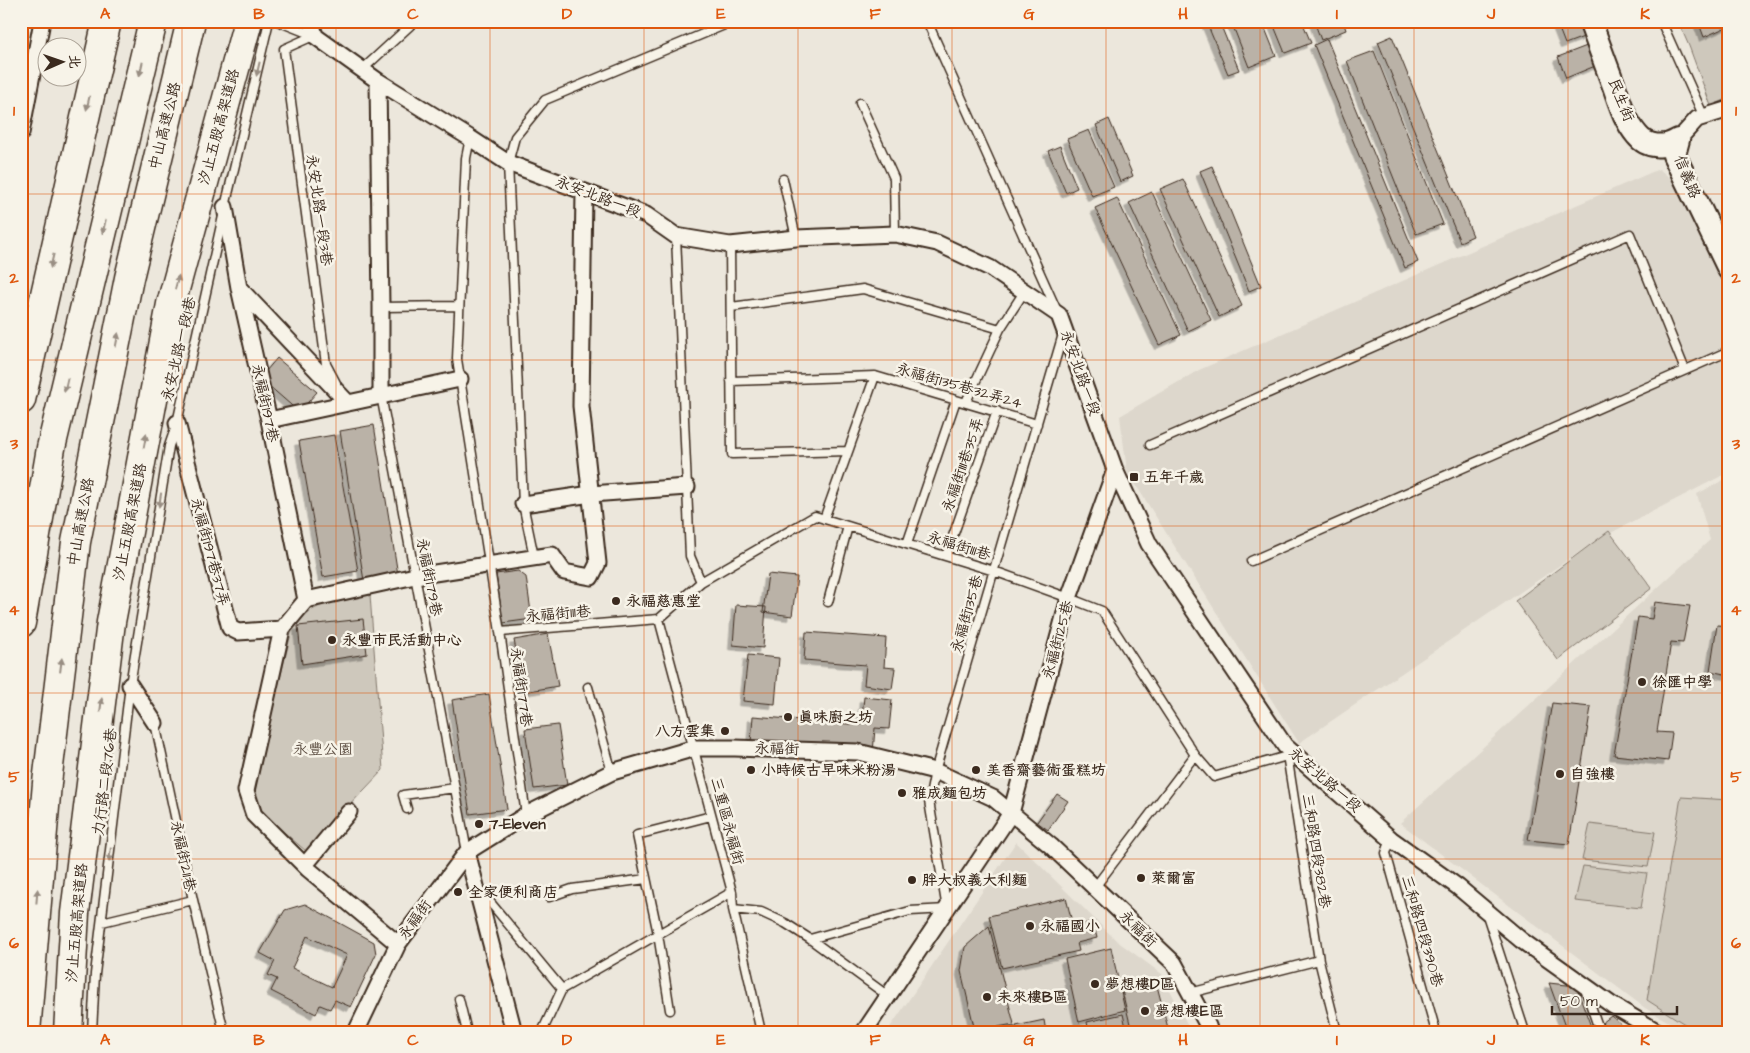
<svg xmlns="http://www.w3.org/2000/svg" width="1750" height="1053" font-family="'Architects Daughter','LXGW WenKai TC',sans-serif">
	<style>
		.built { fill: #ddd7cc }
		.green { fill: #cec8bc; stroke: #84796d }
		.building { fill: #bab2a7; stroke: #3b2a1e; fill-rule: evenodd; filter: url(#shadow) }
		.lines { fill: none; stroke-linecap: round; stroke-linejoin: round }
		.lane-casing { stroke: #3b2a1e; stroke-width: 11 }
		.street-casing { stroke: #3b2a1e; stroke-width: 19 }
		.secondary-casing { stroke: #3b2a1e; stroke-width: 26 }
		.highway-casing { stroke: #3b2a1e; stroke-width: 31 }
		.lane { stroke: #f7f3e8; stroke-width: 8 }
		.street { stroke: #f7f3e8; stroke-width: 15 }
		.secondary { stroke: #f7f3e8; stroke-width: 22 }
		.highway { stroke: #f7f3e8; stroke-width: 28 }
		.oneway { fill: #998e83 }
		.grid { fill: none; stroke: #df570d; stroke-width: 1; stroke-opacity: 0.55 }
		.poi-dot { fill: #3b2a1e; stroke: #f7f3e8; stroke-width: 2 }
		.labels { text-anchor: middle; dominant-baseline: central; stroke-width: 5; stroke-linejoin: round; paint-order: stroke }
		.street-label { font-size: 15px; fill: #3b2a1e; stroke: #f7f3e8 }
		.poi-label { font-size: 15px; font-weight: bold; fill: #3b2a1e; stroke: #f7f3e8; text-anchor: start }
		.park-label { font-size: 15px; fill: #605246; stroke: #f7f3e8 }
		.neatline { fill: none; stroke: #df570d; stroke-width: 2 }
		.grid-label { font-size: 16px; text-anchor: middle; font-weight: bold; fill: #df570d }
	</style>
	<defs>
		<filter id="shadow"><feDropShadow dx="-4.5" dy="4.5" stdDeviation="0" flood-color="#0004"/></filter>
	</defs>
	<rect width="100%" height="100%" fill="#ece7dc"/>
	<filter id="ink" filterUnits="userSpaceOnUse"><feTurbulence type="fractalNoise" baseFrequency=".02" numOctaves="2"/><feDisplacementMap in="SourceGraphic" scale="10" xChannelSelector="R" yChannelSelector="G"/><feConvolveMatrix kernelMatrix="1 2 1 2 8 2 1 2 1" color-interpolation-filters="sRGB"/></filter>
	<g filter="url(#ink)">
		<path class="built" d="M1659,169L1677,184L1729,288V472L1597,540L1299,743L1127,471L1120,416L1199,370Z
			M1729,477V1032H1686L1645,1008L1400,823L1710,540L1697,494Z
			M1016,842L1117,941L1162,974L1191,1032H887Z"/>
		<path class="green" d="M1678,21H1729V98L1711,106L1689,46Z
			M1609,531L1652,588L1558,660L1515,601Z
			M370,595L383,770L306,851L258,810L255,790L263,749L293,625C317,601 338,600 370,595Z
			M1681,797L1729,800V1032H1700L1694,1030L1647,1000Z
			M1590,824L1655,832L1648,867L1582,860Z
			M1583,866L1647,873L1641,908L1575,901Z"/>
		<path class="building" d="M1206,21H1219L1239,70L1228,74Z
			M1231,21H1262L1276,56L1249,67Z
			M1272,21H1302L1311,43L1285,53Z
			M1314,21H1343L1346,30L1321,40Z
			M1556,21H1584L1589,35L1565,44Z
			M1698,21H1729V26L1704,37Z
			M1392,36L1473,236L1460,242L1378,42Z
			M1327,39L1418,262L1405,268L1314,45Z
			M1592,44L1600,64L1566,78L1558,57Z
			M1374,51L1443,224L1416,234L1347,61Z
			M1109,119L1133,176L1120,182L1096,125Z
			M1089,130L1114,187L1092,196L1067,139Z
			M1060,146L1077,188L1066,193L1048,151Z
			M1212,166L1261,286L1249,291L1200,171Z
			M1183,179L1242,306L1219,317L1160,189Z
			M1152,192L1211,320L1188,331L1129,203Z
			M1117,198L1181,335L1159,345L1095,208Z
			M277,358L317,392L299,412L260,378Z
			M374,425L398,575L364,581L340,431Z
			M334,435L358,571L323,577L299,441Z
			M518,571L526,577L532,619L503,623L496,574Z
			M768,574L797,577L792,616L763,612Z
			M1655,602L1690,606L1683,643L1671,642L1657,732L1672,733L1668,761L1614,755L1638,617L1652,619Z
			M736,605L766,607L763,648L733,645Z
			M363,619L367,654L302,664L298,626Z
			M1717,625L1729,626V675L1710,671Z
			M806,632L886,638L884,667L895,668L892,689L864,685L866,665L804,660Z
			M548,634L558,686L524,692L514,640Z
			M748,655L779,658L775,704L743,701Z
			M489,694L507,809L470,814L452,700Z
			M864,697L892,700L889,729L875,728L873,753L751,743L753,716L861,725Z
			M1552,703L1591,707L1569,844L1528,840Z
			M558,725L567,785L534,789L525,729Z
			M1057,794L1068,801L1048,830L1037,822Z
			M1066,898L1073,926L1093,922L1097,938L1077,943L1079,951L1002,968L989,916Z
			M305,904L374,942L376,954L351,1007L335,1000L330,1009L320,1005L316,1014L271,991L277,979L268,975L275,961L260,953L285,910ZM307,936L347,955L332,987L292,968Z
			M989,926L1014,1024L975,1031L961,971L965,947Z
			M1111,948L1125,1010L1079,1022L1065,959Z
			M1156,982L1169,1032H1132L1122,991Z
			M1549,983L1576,986L1593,1032H1567Z
			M1123,1014L1127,1032H1089L1087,1022Z
			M1611,1016L1630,1032H1605L1602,1023Z
			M1044,1020L1046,1032H1017L1016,1026Z
			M1014,1026L1015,1032H984Z"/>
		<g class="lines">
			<defs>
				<path id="lane" d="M277,21L315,36
					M927,21L1057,311
					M1661,21L1704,117
					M313,36L284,49L326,364L336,383
					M363,69L415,21
					M860,103L894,178L895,234
					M470,138L466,158L457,359L500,632L526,815
					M783,179L796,238
					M676,236L690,556L701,582
					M730,245L732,454L848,451
					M381,307L459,306
					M731,307L863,289L1000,329
					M731,381L875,376
					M381,395L467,852
					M966,402L1000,329L1024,292
					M1150,445L1630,234L1685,370
					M824,519L875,376L1037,424
					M907,544L956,400
					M946,556L997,411
					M534,557L523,504L508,163L515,137L545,100L734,21
					M1251,561L1729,351
					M828,602L848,526
					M659,619L732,892L733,909L761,1032
					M500,632L659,619L701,582L815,516L994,571L1069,598L1102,611L1195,755L1095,887
					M588,687L612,772
					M155,723L193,900L224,1032
					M1286,748L1319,960L1337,1032
					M1195,755L1214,777L1287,756
					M407,809L403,795L455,788
					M1391,839L1386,853L1436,1032
					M480,890L562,989L732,892
					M549,897L572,889L646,879
					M733,909L761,912L785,923L810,939L910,911L947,909L929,801L935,771L1063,334
					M1487,915L1525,1032
					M102,922L193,900
					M810,939L888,996
					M1585,989L1600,1032
					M1190,993L1319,960
					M459,999L467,1032
					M670,1010L658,934L637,835L711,816
					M92,1032L95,974L130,685L169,446L177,423L225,207L269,21
					M542,1032L562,989"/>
				<path id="street" d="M311,21L315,36L378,81L470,138L508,163L646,215L676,236L730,245L796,238L895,234L937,243L990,268L1059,315L1115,470L1149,544L1285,746L1391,839L1458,887L1521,940L1612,1005L1658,1032
					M378,81L381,307V395
					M21,133L42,21
					M1678,140L1697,119L1729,109
					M225,207L239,288L269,420L306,600
					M240,289L347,402
					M269,420L460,379
					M177,423L230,628L238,632L282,629
					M523,504L591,494L687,487
					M130,685L155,723
					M467,852L514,1032
					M305,865L349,812
					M398,944L308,869L254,815L246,791L282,629L306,600L415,576L552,555L564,572L591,577L598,563L581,406L584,192
					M356,1032L398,944L467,852L526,815L612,772L695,748H735L858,752L935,771L993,798L1051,846L1174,963L1208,1026L1210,1032
					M864,1032L1011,813L1069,598L1115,470"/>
				<path id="secondary" d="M1590,21C1598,43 1606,65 1614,86C1620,103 1625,121 1637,135C1647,148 1665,148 1678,140
					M1678,140L1674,155L1729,269"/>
				<path id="highway" d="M21,400L107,21
					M21,623L51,448L153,21
					M26,1032L47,783L76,542L129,278L191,21
					M68,1032L75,913L111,622L171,304L248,21"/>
			</defs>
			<use href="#lane" class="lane-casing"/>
			<use href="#street" class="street-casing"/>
			<use href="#secondary" class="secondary-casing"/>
			<use href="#highway" class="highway-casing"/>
			<use href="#lane" class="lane"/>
			<use href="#street" class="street"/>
			<use href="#secondary" class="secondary"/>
			<use href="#highway" class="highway"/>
		</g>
		<defs><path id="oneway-solid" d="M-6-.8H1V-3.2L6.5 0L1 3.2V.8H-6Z" transform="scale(1.25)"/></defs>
		<g class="oneway">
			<use href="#oneway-solid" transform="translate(141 69) rotate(103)"/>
			<use href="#oneway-solid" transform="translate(258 69) rotate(103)"/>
			<use href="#oneway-solid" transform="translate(88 103) rotate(103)"/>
			<use href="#oneway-solid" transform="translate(104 227) rotate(103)"/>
			<use href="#oneway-solid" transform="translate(52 261) rotate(103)"/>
			<use href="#oneway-solid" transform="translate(177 282) rotate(-75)"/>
			<use href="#oneway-solid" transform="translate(117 340) rotate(-79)"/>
			<use href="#oneway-solid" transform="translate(66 385) rotate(103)"/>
			<use href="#oneway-solid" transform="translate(145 441) rotate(-79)"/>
			<use href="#oneway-solid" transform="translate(160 500) rotate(99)"/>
			<use href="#oneway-solid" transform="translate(61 665) rotate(-83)"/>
			<use href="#oneway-solid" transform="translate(101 705) rotate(-83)"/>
			<use href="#oneway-solid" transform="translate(110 855) rotate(97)"/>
			<use href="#oneway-solid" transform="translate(37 896) rotate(-85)"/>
		</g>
	</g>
	<path class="grid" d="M182,21V1032M336,21V1032M490,21V1032M644,21V1032M798,21V1032M952,21V1032M1106,21V1032M1260,21V1032M1414,21V1032M1568,21V1032M21,194H1729M21,360H1729M21,526H1729M21,693H1729M21,859H1729"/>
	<g class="poi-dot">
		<rect x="1129" y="472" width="10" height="10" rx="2.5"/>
		<circle cx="616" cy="601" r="5"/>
		<circle cx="332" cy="640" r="5"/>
		<circle cx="1642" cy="682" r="5"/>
		<circle cx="788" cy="717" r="5"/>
		<circle cx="725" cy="731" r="5"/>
		<circle cx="751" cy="770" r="5"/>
		<circle cx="976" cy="770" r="5"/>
		<circle cx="1560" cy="774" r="5"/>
		<circle cx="902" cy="793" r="5"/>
		<circle cx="479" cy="824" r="5"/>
		<circle cx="1141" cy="878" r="5"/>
		<circle cx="912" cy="880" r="5"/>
		<circle cx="458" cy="892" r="5"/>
		<circle cx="1030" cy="926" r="5"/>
		<circle cx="1095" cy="984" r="5"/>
		<circle cx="987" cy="997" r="5"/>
		<circle cx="1145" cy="1011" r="5"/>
	</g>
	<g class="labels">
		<g class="street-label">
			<text transform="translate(1621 100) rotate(68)">民生街</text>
			<text transform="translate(165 126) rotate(-76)">中山高速公路</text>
			<text transform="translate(219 127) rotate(-75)">汐止五股高架道路</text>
			<text transform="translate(1687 177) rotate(68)">信義路</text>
			<text transform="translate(598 197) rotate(21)">永安北路一段</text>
			<text transform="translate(319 210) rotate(82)">永安北路一段3巷</text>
			<text transform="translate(179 349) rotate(-77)">永安北路一段1巷</text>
			<text transform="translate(1080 373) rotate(70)">永安北路一段</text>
			<text transform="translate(959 386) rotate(16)">永福街135巷32弄24</text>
			<text transform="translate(265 403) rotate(78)">永福街197巷</text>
			<text transform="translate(963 465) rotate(-71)">永福街111巷35弄</text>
			<text transform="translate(81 522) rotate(-80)">中山高速公路</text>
			<text transform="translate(130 522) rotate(-79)">汐止五股高架道路</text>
			<text transform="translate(959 546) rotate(17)">永福街111巷</text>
			<text transform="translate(210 552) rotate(75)">永福街197巷37弄</text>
			<text transform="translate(429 577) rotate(79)">永福街179巷</text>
			<text transform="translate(558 614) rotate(-5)">永福街111巷</text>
			<text transform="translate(967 614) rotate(-74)">永福街135巷</text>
			<text transform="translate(1058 640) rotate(-75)">永福街125巷</text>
			<text transform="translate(521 687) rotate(82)">永福街177巷</text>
			<text transform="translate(777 749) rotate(2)">永福街</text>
			<text transform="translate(1325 780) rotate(41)">永安北路一段</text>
			<text transform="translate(105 782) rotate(-83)">力行路二段76巷</text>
			<text transform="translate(727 821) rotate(75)">三重區永福街</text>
			<text transform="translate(1316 851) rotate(81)">三和路四段382巷</text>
			<text transform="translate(183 856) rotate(78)">永福街211巷</text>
			<text transform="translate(415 920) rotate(-54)">永福街</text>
			<text transform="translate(77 923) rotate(-85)">汐止五股高架道路</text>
			<text transform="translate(1138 929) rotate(44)">永福街</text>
			<text transform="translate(1422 931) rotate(74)">三和路四段390巷</text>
		</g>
		<g class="poi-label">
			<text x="1144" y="477">五年千歲</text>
			<text x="626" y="601">永福慈惠堂</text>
			<text x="342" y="640">永豐市民活動中心</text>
			<text x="1652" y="682">徐匯中學</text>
			<text x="798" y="717">真味廚之坊</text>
			<text x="715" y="731" text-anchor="end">八方雲集</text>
			<text x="761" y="770">小時候古早味米粉湯</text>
			<text x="986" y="770">美香齋藝術蛋糕坊</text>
			<text x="1570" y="774">自強樓</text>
			<text x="912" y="793">雅成麵包坊</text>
			<text x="489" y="824">7-Eleven</text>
			<text x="1151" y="878">萊爾富</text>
			<text x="922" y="880">胖大叔義大利麵</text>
			<text x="468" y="892">全家便利商店</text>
			<text x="1040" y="926">永福國小</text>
			<text x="1105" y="984">夢想樓D區</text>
			<text x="997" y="997">未來樓B區</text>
			<text x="1155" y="1011">夢想樓E區</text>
		</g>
		<g class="park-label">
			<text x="323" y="749">永豐公園</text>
		</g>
	</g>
	<rect width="1750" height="1053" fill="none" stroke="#f7f3e8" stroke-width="55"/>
	<g transform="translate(62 62) rotate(88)"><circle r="24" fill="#f7f3e8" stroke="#aca397"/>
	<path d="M0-4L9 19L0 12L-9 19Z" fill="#3b2a1e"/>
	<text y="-8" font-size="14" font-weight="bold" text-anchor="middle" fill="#3b2a1e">北</text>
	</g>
	<path d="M1552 1006v8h125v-8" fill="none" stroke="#3b2a1e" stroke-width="2.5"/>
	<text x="1560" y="1006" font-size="15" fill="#3b2a1e" stroke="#f7f3e8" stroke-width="4" paint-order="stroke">50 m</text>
	<rect x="28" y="28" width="1694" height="998" class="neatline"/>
	<g class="grid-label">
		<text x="105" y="19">A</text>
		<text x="259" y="19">B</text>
		<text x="413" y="19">C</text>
		<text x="567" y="19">D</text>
		<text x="721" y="19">E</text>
		<text x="875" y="19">F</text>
		<text x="1029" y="19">G</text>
		<text x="1183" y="19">H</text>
		<text x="1337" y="19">I</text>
		<text x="1491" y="19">J</text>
		<text x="1645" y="19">K</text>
		<text x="14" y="116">1</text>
		<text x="1736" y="116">1</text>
		<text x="14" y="283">2</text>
		<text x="1736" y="283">2</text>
		<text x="14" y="449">3</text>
		<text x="1736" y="449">3</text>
		<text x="14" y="615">4</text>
		<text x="1736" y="615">4</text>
		<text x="14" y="782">5</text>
		<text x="1736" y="782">5</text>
		<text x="14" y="948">6</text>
		<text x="1736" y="948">6</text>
		<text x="105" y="1045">A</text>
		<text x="259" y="1045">B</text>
		<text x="413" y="1045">C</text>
		<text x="567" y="1045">D</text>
		<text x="721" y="1045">E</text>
		<text x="875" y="1045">F</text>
		<text x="1029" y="1045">G</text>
		<text x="1183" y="1045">H</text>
		<text x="1337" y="1045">I</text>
		<text x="1491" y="1045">J</text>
		<text x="1645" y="1045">K</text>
	</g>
</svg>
